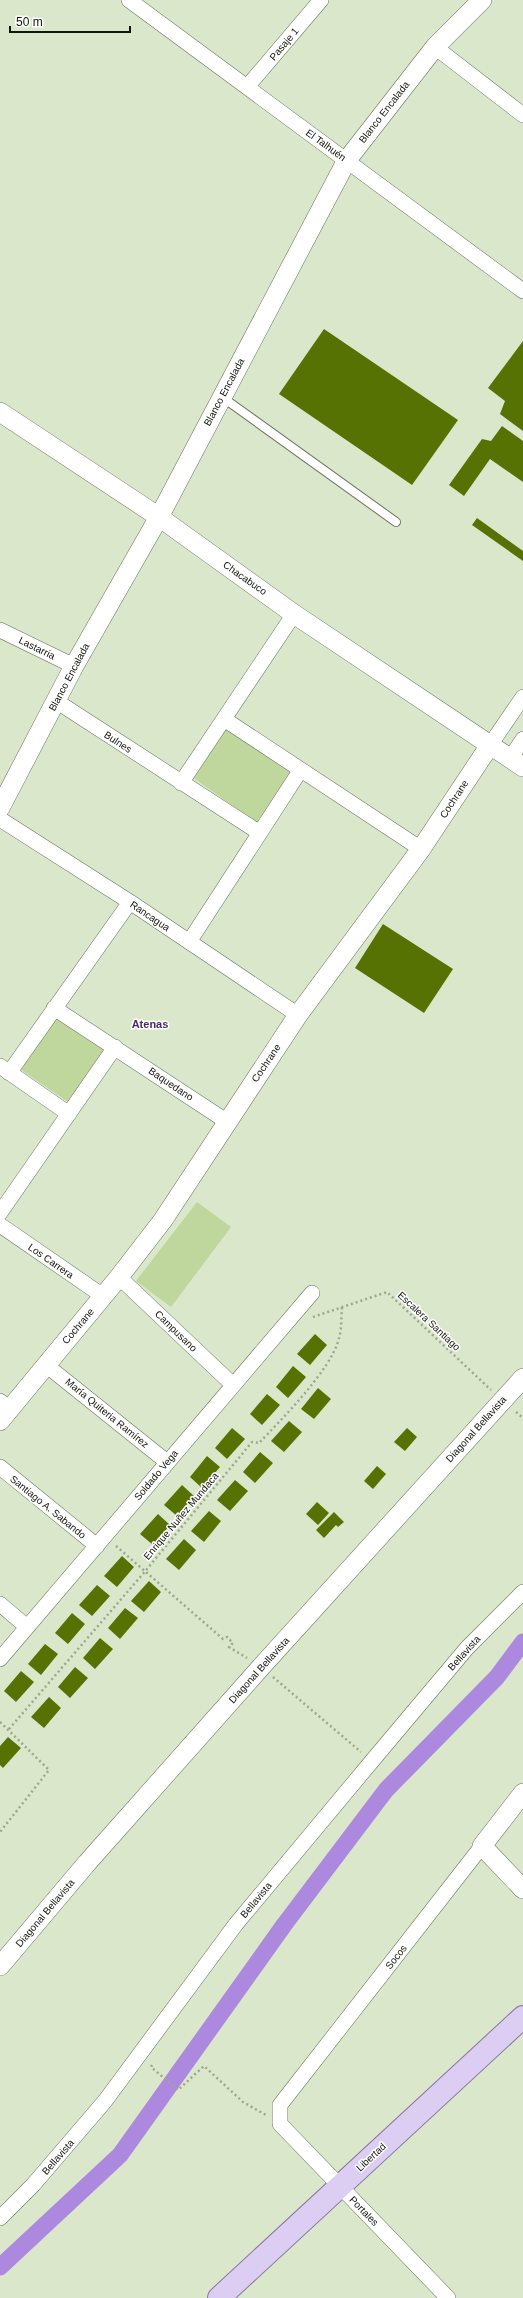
<svg xmlns="http://www.w3.org/2000/svg" width="523" height="2298" font-family="Helvetica,sans-serif">
	<style>
		.green { fill: #bfd69c }
		.lines { fill: none; stroke-linecap: round; stroke-linejoin: round }
		.canal { stroke: #ac88de; stroke-width: 17 }
		.building { fill: #557203 }
		.service-casing { stroke: #6a745a; stroke-width: 10 }
		.minor-casing { stroke: #6a745a; stroke-width: 16 }
		.tertiary-casing { stroke: #6a745a; stroke-width: 20 }
		.primary-casing { stroke: #85769d; stroke-width: 24 }
		.path { stroke: #9da68f; stroke-width: 2.5; stroke-dasharray: 2 3; stroke-linecap: butt }
		.service { stroke: #fff; stroke-width: 8 }
		.minor { stroke: #fff; stroke-width: 15 }
		.tertiary { stroke: #fff; stroke-width: 19 }
		.primary { stroke: #dccdf3; stroke-width: 22 }
		.labels { text-anchor: middle; dominant-baseline: central; stroke-width: 3; stroke-linejoin: round; paint-order: stroke }
		.street-label { font-size: 10px; fill: #11150b; stroke: #fff }
		.neighbourhood-label { font-size: 11px; font-weight: bold; fill: #462c66; stroke: #fff }
	</style>
	<rect width="100%" height="100%" fill="#dbe7ca"/>
	<path class="green" d="M226,728L293,774L259,824L192,777Z
		M56,1016L108,1051L71,1104L20,1069Z
		M197,1202L231,1227L171,1307L136,1281Z"/>
	<g class="lines">
		<path class="canal" d="M0,2267L120,2155L284,1925L386,1790L497,1677L523,1642"/>
	</g>
	<path class="building" d="M324,329L458,420L412,485L279,394Z
		M523,341V431L500,414L505,401L488,388Z
		M502,426L523,441V482L490,459L464,496L449,485L482,439L491,441Z
		M477,518L523,551V561L472,525Z
		M383,924L453,969L424,1013L355,968Z
		M315,1334L327,1345L310,1365L297,1354Z
		M293,1366L306,1377L288,1398L276,1387Z
		M318,1388L331,1399L314,1419L301,1409Z
		M267,1394L280,1405L262,1425L250,1414Z
		M289,1421L302,1432L284,1452L271,1441Z
		M232,1428L245,1439L227,1459L215,1448Z
		M407,1428L417,1437L405,1451L394,1442Z
		M260,1452L273,1463L255,1483L243,1472Z
		M207,1456L220,1467L202,1488L190,1477Z
		M377,1466L386,1474L373,1489L364,1481Z
		M235,1480L248,1491L230,1511L217,1500Z
		M182,1485L194,1496L177,1516L164,1505Z
		M317,1502L329,1513L318,1525L306,1514Z
		M209,1511L221,1521L204,1542L191,1531Z
		M334,1512L344,1522L338,1527L336,1525L324,1538L316,1530Z
		M158,1514L170,1525L153,1545L140,1534Z
		M184,1539L196,1550L179,1570L166,1559Z
		M122,1556L134,1567L117,1587L104,1576Z
		M149,1581L161,1592L144,1612L131,1601Z
		M97,1585L110,1596L92,1616L79,1605Z
		M125,1608L138,1618L120,1639L108,1628Z
		M72,1613L85,1624L68,1644L55,1633Z
		M100,1638L113,1649L95,1669L83,1658Z
		M45,1644L58,1654L41,1675L28,1664Z
		M75,1667L88,1678L70,1698L58,1687Z
		M21,1671L34,1682L16,1702L4,1691Z
		M49,1697L61,1708L44,1728L31,1717Z
		M8,1737L21,1748L3,1768L0,1765V1746Z"/>
	<g class="lines">
		<defs>
			<path id="service" d="M222,397L396,522"/>
			<path id="minor" d="M129,0L523,291
				M435,47L523,115
				M247,87L321,0
				M0,630L74,666
				M56,701L260,833
				M224,719L421,849
				M490,745L523,697
				M510,759L523,739
				M181,783L294,614
				M0,819L130,902L298,1015
				M189,942L300,771
				M54,1008L226,1121
				M0,1066L69,1114
				M9,1073L130,902
				M0,1213L115,1047
				M0,1225L103,1296
				M119,1277L233,1385
				M46,1365L167,1462
				M0,1401L10,1409
				M0,1467L97,1546
				M0,1604L27,1627
				M0,1659L312,1293
				M0,2218L33,2185L105,2101L236,1924L372,1761L467,1648L523,1592
				M448,2298L280,2124V2105L482,1846"/>
			<path id="tertiary" d="M0,412L159,517L294,614L523,767
				M0,808L74,666L159,517L347,160L435,47L482,0
				M0,1421L119,1277L163,1220L298,1015L421,849L490,745
				M523,1793L482,1846L523,1889
				M0,1966L87,1863L261,1667L523,1378"/>
			<path id="primary" d="M219,2298L523,2017"/>
		</defs>
		<use href="#service" class="service-casing"/>
		<use href="#minor" class="minor-casing"/>
		<use href="#tertiary" class="tertiary-casing"/>
		<use href="#primary" class="primary-casing"/>
		<path class="path" d="M313,1317L387,1292L491,1390
			M516,1412L523,1418
			M116,1546L223,1639L227,1637L233,1643L229,1647L247,1658
			M273,1677L361,1752
			M0,1722L49,1770L0,1832
			M9,1729L142,1575L252,1442L259,1443C281,1420 332,1369 339,1338C342,1329 341,1317 342,1307
			M152,2065L151,2067L178,2090L204,2066L243,2102L266,2115"/>
		<use href="#service" class="service"/>
		<use href="#minor" class="minor"/>
		<use href="#tertiary" class="tertiary"/>
		<use href="#primary" class="primary"/>
	</g>
	<g class="labels">
		<g class="street-label">
			<text transform="translate(284 44) rotate(-50)">Pasaje 1</text>
			<text transform="translate(384 112) rotate(-52)">Blanco Encalada</text>
			<text transform="translate(326 145) rotate(36)">El Talhuén</text>
			<text transform="translate(224 392) rotate(-62)">Blanco Encalada</text>
			<text transform="translate(245 578) rotate(35)">Chacabuco</text>
			<text transform="translate(37 648) rotate(26)">Lastarria</text>
			<text transform="translate(69 677) rotate(-62)">Blanco Encalada</text>
			<text transform="translate(118 742) rotate(33)">Bulnes</text>
			<text transform="translate(454 799) rotate(-57)">Cochrane</text>
			<text transform="translate(150 916) rotate(34)">Rancagua</text>
			<text transform="translate(266 1063) rotate(-56)">Cochrane</text>
			<text transform="translate(171 1084) rotate(34)">Baquedano</text>
			<text transform="translate(51 1261) rotate(35)">Los Carrera</text>
			<text transform="translate(429 1321) rotate(43)">Escalera Santiago</text>
			<text transform="translate(78 1326) rotate(-50)">Cochrane</text>
			<text transform="translate(176 1331) rotate(44)">Campusano</text>
			<text transform="translate(107 1413) rotate(39)">María Quiteria Ramírez</text>
			<text transform="translate(476 1429) rotate(-48)">Diagonal Bellavista</text>
			<text transform="translate(156 1475) rotate(-50)">Soldado Vega</text>
			<text transform="translate(48 1507) rotate(39)">Santiago A. Sabando</text>
			<text transform="translate(181 1516) rotate(-50)">Enrique Nuñez Mundaca</text>
			<text transform="translate(464 1653) rotate(-48)">Bellavista</text>
			<text transform="translate(259 1670) rotate(-48)">Diagonal Bellavista</text>
			<text transform="translate(256 1900) rotate(-50)">Bellavista</text>
			<text transform="translate(45 1913) rotate(-50)">Diagonal Bellavista</text>
			<text transform="translate(396 1957) rotate(-52)">Socos</text>
			<text transform="translate(58 2157) rotate(-49)">Bellavista</text>
			<text transform="translate(371 2157) rotate(-43)">Libertad</text>
			<text transform="translate(364 2211) rotate(46)">Portales</text>
		</g>
		<g class="neighbourhood-label">
			<text x="150" y="1024">Atenas</text>
		</g>
	</g>
	<path d="M10 26v6h120v-6" fill="none" stroke="#11150b" stroke-width="2"/>
	<text x="16" y="26" font-size="12" fill="#11150b" stroke="#ffffff" stroke-width="3" paint-order="stroke">50 m</text>
</svg>
